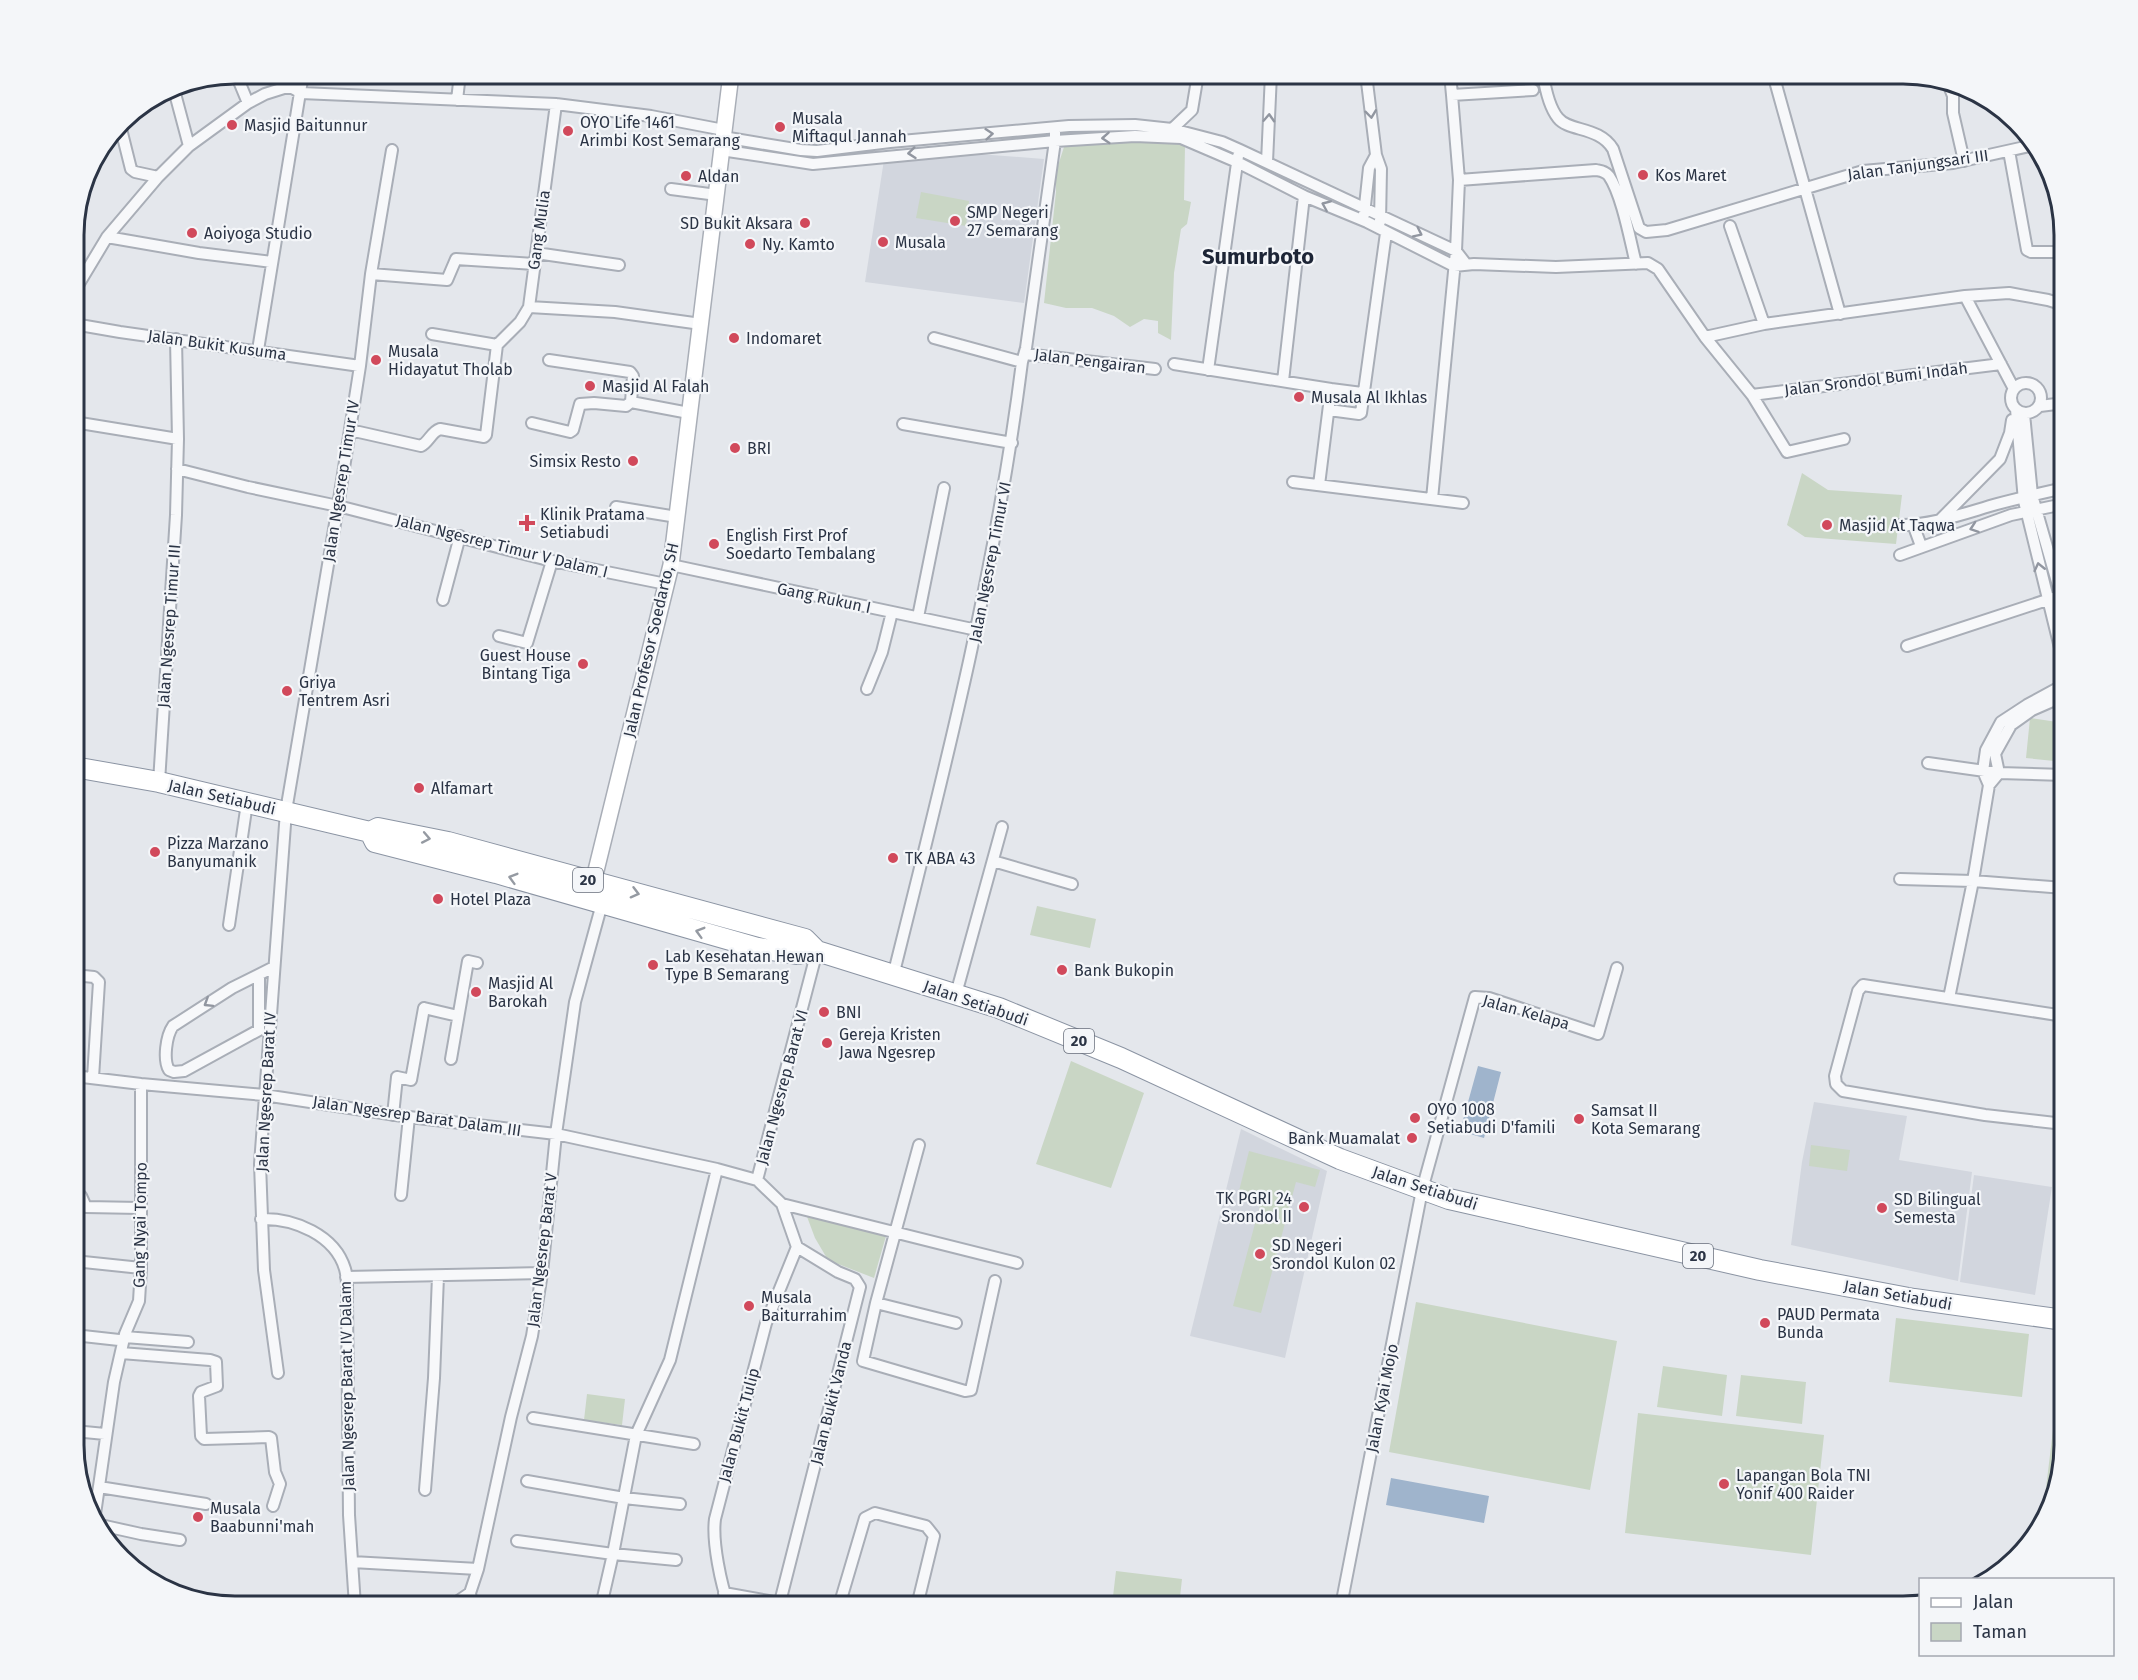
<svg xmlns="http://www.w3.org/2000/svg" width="2138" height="1680" font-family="'Fira Sans',sans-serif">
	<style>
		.built { fill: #d2d6de }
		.green { fill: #c9d6c5 }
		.water { fill: #9fb4cc }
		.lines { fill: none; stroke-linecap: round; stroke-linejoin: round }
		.street-casing { stroke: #a9aeb7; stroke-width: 14 }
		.secondary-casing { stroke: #a9aeb7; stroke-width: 18 }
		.highway-casing { stroke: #8b94a3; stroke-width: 22 }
		.street { stroke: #f7f8fa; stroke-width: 10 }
		.secondary { stroke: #fff; stroke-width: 15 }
		.highway { stroke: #fff; stroke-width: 20 }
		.oneway { stroke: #9196a0 }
		.oneway2 { stroke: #959aa2 }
		.poi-dot { fill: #d1495b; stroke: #f4f6f9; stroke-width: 2 }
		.labels { text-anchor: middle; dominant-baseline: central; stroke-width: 4.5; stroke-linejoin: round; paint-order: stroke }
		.shield { fill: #f4f6f9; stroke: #676e7b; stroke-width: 1.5 }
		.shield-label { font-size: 15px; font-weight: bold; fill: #2b3445 }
		.poi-label { font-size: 16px; fill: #2b3445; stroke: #f4f6f9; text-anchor: start }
		.street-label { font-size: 16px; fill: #2b3445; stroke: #f4f6f9 }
		.district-label { font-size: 22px; font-weight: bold; fill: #1d2536; stroke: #f4f6f9 }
		.rim { fill: none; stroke: #2b3445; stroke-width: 3 }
	</style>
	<rect width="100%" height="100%" fill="#e4e7ec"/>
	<path class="built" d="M965,153L1044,159L1024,303L865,282L884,160Z
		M1814,1102L1907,1116L1899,1160L1972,1172L1958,1281L1791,1245L1802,1162Z
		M1241,1129L1327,1171L1285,1358L1190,1336Z
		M1974,1175L2052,1187L2035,1295L1960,1282Z"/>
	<path class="green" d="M1178,140L1185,146L1184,200L1191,202L1187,224L1181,229L1174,273L1171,340L1158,333V321L1144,319L1130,327L1114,316L1092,308H1066L1044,303L1056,192V172L1064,147L1081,142Z
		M921,192L969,201L966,226L916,218Z
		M1802,473L1828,490L1902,495L1896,544L1805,537L1787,525Z
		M2030,718L2064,723V762L2026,758Z
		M1037,906L1096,919L1090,948L1030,935Z
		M1071,1061L1144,1093L1111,1188L1036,1164Z
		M1811,1145L1850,1150L1847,1171L1809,1166Z
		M1249,1151L1320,1170L1315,1187L1296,1182L1261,1313L1233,1306L1261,1201L1238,1195Z
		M806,1214L886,1236L874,1278L828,1260L815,1238Z
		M1416,1302L1617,1341L1590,1490L1389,1452Z
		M1896,1318L2029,1334L2022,1397L1889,1382Z
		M1663,1366L1727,1375L1722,1416L1657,1407Z
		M1741,1375L1806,1382L1802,1424L1736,1416Z
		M587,1394L625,1399L622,1425L584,1420Z
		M1638,1413L1824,1435L1811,1555L1625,1533Z
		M2053,1430L2064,1431V1445L2056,1497L2042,1521Z
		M1116,1571L1182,1579L1179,1606L1112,1605Z"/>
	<path class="water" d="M1478,1066L1501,1072L1484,1138L1460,1131Z
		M1391,1478L1489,1496L1484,1523L1386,1505Z"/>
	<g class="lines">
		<defs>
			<path id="street" d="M236,74L248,103
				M1366,74L1376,155L1381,169L1380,222
				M1450,74L1452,95
				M1543,74C1545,87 1549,107 1558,118C1569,132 1599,126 1613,149L1639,228L1646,232L1667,230L1863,171L1953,163L2034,145
				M1773,74L1840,314
				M1947,81L1953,96V113L1964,161
				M173,86L189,146
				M457,100L460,74
				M120,125L131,169L135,172L158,177
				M1172,129L1192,110L1198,74
				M723,137L801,150L817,151L890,142L1069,126L1135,125L1172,129L1222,142L1240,150L1456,251L1466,264
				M721,150L813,164L1055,141L1135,136L1181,138L1237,162L1304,196L1367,222L1454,266L1474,264L1556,267L1648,263L1658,269L1705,337L1764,324L1965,296L2014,389
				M2009,151L2027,250L2031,252H2064
				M1267,162L1271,74
				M1459,180L1596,170C1601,171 1605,171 1609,176C1622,195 1630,240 1636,264
				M671,189L717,195
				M1364,215L1369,168L1376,155
				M1730,226L1764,324
				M107,237L199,253L272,262
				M536,253L619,265
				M371,274L447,280L456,259L534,264
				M74,292L107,237L158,177L189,146L248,103L265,94L284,88H292L301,93L556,104L651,116L724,130
				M1965,296L2009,293L2048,300L2064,305
				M529,307L615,312L701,324
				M74,324L120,332L360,366
				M432,334L497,345
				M1705,337L1752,395L2001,364
				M934,338L1022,362
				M258,350L303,74
				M1025,354L1155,369
				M549,360L630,372L633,376L631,402L689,413
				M1174,364L1331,389
				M1208,370L1238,156
				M1283,381L1304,196
				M2011 398a15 15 0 1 1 30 0a15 15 0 1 1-30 0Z
				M1752,395L1787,452L1844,439
				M2040,406L2064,403
				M2016,409L2024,501L2064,664
				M1329,410L1359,414L1361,413L1386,233
				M2024,414L2032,495L2064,606
				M74,422L178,439
				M532,423L570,432L573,430L580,404L594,403L626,406L631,402
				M903,424L1012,443
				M350,430L421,446C429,442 431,432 440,429L484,437L486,435L497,345L520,322L529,307L556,104
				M177,469L248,487L338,506L552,561L666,584
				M1293,482L1463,503
				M1319,485L1331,389L1362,393
				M1432,499L1456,251L1459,180L1452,95L1533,90
				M616,507L677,517
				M1941,519L2000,459L2010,433L2012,420
				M1913,524L1921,546
				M1898,525C1931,526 1965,513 1997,504C2019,498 2042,493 2064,488
				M1900,555L2011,515L2064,504
				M671,565L977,630
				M443,600L460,536
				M918,617L944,488
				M499,636L527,643L552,561
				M1907,646L2053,598
				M867,689L882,652L892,612
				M1928,763L1999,773L2064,775
				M159,782L176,515L178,439L176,339
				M1989,785L1983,771L1986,750L2001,722L2027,705L2062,686
				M993,861L1072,884
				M1900,879L1973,881L2064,888
				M229,925L247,803
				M74,975L94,977L99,982L93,1078
				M259,975V1030L184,1071L174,1072L169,1070C163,1060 166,1036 173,1026L232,988L274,967
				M893,976C944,773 996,570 1022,362L1026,348L1055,141V128
				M956,994L1002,827
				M1949,998L1973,881L1989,785L1999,773L1995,754L1997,750L2011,725L2032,710L2064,696
				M451,1059L468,961L477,963
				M74,1076L141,1084L264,1095L409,1117L556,1134L717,1169L757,1180L782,1204L1017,1263
				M393,1115L397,1077L411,1080L424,1008L458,1016
				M2064,1124L1985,1115L1843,1091L1836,1084L1835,1076L1858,991L1863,985L2064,1016
				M919,1145L876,1303L863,1361L965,1391L971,1390L995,1281
				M757,1180L817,951
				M74,1193L81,1196L86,1207L140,1208
				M401,1195L409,1117
				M261,1219C294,1218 335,1235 345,1269C348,1279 347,1291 347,1302L349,1515L355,1606
				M74,1261L141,1268
				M346,1277L542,1273
				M876,1303L956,1323
				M74,1335L119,1340
				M125,1337L188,1342
				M121,1353L210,1360L216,1362L217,1386L201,1392L199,1396L201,1436L204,1439L269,1437L271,1438L275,1472L280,1484L273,1506
				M278,1373L264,1270L260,1164L286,811L338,506L360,366L371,274L392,150
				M533,1418L694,1444
				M74,1431L105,1434
				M527,1481L624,1498L680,1504
				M99,1487L206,1504
				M425,1490L434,1378L438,1276
				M94,1521L114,1382L125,1334L139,1301L141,1268V1084
				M96,1524L141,1534L180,1540
				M517,1541L613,1554L676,1560
				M352,1562L478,1569
				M724,1593L780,1603
				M514,1604L538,1606
				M451,1606L470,1593
				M472,1606L470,1593L478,1569L511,1417L532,1336L542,1273L556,1134L575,1002L603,900
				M601,1606L613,1554L636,1435L670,1360L717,1169
				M729,1606C721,1585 712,1542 715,1519L766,1323L797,1247
				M779,1606L860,1287L855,1279L838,1272L797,1247L782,1204
				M839,1606L865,1518L875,1513L926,1526L934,1536L917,1606
				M1341,1606L1422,1190L1475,997L1489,998L1598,1034L1617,968"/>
			<path id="secondary" d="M591,891L671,565L731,74"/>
			<path id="highway" d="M74,767L159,782L370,832L378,828L448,842L805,939L817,951L999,1008L1121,1058L1340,1159L1449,1199L1760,1270L1914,1299L2064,1320
				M370,832L375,842L496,873L758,948L798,954L817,951"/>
		</defs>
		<use href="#street" class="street-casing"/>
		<use href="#secondary" class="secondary-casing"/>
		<use href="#highway" class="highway-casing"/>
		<use href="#street" class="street"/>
		<use href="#secondary" class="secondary"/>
		<use href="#highway" class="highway"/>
	</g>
	<defs><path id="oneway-chevron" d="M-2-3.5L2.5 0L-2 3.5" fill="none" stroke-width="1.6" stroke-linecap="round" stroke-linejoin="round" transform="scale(1.5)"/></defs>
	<g class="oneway">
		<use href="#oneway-chevron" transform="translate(1371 114) rotate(83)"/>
		<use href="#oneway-chevron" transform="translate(1269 118) rotate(-87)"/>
		<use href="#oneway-chevron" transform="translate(989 134) rotate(-5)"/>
		<use href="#oneway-chevron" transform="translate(1106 138) rotate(176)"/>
		<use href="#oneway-chevron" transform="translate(912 153) rotate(174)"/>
		<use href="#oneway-chevron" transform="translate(1326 205) rotate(-157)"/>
		<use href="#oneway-chevron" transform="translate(1418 233) rotate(26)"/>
		<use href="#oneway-chevron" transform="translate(1974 528) rotate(161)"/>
		<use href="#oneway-chevron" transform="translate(2039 567) rotate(-103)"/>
		<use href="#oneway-chevron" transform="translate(208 1003) rotate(148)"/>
	</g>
	<g class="oneway2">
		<use href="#oneway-chevron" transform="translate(426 838) rotate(11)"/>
		<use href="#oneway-chevron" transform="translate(513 878) rotate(-164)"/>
		<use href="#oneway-chevron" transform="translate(635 893) rotate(15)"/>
		<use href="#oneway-chevron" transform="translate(700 932) rotate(-164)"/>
	</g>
	<g class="poi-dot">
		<circle cx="232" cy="125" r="6"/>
		<circle cx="780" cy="127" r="6"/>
		<circle cx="568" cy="131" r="6"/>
		<circle cx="1643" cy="175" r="6"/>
		<circle cx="686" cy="176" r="6"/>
		<circle cx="955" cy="221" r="6"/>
		<circle cx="805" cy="223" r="6"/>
		<circle cx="192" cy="233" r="6"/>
		<circle cx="883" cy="242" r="6"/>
		<circle cx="750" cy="244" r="6"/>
		<circle cx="734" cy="338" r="6"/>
		<circle cx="376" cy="360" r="6"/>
		<circle cx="590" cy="386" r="6"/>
		<circle cx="1299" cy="397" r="6"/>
		<circle cx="735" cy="448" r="6"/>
		<circle cx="633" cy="461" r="6"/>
		<path d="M524 514h6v6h6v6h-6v6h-6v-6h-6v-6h6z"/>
		<circle cx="1827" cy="525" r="6"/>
		<circle cx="714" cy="544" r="6"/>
		<circle cx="583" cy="664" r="6"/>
		<circle cx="287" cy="691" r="6"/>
		<circle cx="419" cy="788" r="6"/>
		<circle cx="155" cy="852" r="6"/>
		<circle cx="893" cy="858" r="6"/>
		<circle cx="438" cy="899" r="6"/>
		<circle cx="653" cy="965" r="6"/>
		<circle cx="1062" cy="970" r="6"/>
		<circle cx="476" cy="992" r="6"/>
		<circle cx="824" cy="1012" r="6"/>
		<circle cx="827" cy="1043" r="6"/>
		<circle cx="1415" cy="1118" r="6"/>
		<circle cx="1579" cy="1119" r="6"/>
		<circle cx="1412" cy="1138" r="6"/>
		<circle cx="1304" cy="1207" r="6"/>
		<circle cx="1882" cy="1208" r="6"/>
		<circle cx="1260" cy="1254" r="6"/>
		<circle cx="749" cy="1306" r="6"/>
		<circle cx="1765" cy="1323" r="6"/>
		<circle cx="1724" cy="1484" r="6"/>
		<circle cx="198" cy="1517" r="6"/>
	</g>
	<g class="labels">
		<g class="shield">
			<rect x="573" y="868" width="30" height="24" rx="4.5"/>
			<rect x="1064" y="1029" width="30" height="24" rx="4.5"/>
			<rect x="1683" y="1244" width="30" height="24" rx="4.5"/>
		</g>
		<g class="shield-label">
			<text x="588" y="880">20</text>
			<text x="1079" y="1041">20</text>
			<text x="1698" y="1256">20</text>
		</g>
		<g class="poi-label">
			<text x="792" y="118">Musala<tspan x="792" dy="18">Miftaqul Jannah</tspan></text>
			<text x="580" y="122">OYO Life 1461<tspan x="580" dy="18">Arimbi Kost Semarang</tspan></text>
			<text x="244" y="125">Masjid Baitunnur</text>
			<text x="1655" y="175">Kos Maret</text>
			<text x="698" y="176">Aldan</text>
			<text x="967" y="212">SMP Negeri<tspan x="967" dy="18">27 Semarang</tspan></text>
			<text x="793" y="223" text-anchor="end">SD Bukit Aksara</text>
			<text x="204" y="233">Aoiyoga Studio</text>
			<text x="895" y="242">Musala</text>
			<text x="762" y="244">Ny. Kamto</text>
			<text x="746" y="338">Indomaret</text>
			<text x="388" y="351">Musala<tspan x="388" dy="18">Hidayatut Tholab</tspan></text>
			<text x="602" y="386">Masjid Al Falah</text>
			<text x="1311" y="397">Musala Al Ikhlas</text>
			<text x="747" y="448">BRI</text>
			<text x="621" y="461" text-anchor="end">Simsix Resto</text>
			<text x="540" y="514">Klinik Pratama<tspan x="540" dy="18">Setiabudi</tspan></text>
			<text x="1839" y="525">Masjid At Taqwa</text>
			<text x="726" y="535">English First Prof<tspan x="726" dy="18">Soedarto Tembalang</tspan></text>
			<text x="571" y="655" text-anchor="end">Guest House<tspan x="571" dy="18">Bintang Tiga</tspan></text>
			<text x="299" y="682">Griya<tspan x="299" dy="18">Tentrem Asri</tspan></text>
			<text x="431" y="788">Alfamart</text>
			<text x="167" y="843">Pizza Marzano<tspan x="167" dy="18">Banyumanik</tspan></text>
			<text x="905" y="858">TK ABA 43</text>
			<text x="450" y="899">Hotel Plaza</text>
			<text x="665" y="956">Lab Kesehatan Hewan<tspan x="665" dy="18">Type B Semarang</tspan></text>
			<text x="1074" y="970">Bank Bukopin</text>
			<text x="488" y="983">Masjid Al<tspan x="488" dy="18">Barokah</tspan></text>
			<text x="836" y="1012">BNI</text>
			<text x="839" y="1034">Gereja Kristen<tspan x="839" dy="18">Jawa Ngesrep</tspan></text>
			<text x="1427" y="1109">OYO 1008<tspan x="1427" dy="18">Setiabudi D'famili</tspan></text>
			<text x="1591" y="1110">Samsat II<tspan x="1591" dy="18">Kota Semarang</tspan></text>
			<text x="1400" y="1138" text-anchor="end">Bank Muamalat</text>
			<text x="1292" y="1198" text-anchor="end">TK PGRI 24<tspan x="1292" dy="18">Srondol II</tspan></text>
			<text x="1894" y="1199">SD Bilingual<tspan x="1894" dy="18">Semesta</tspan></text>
			<text x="1272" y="1245">SD Negeri<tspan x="1272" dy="18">Srondol Kulon 02</tspan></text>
			<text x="761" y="1297">Musala<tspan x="761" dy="18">Baiturrahim</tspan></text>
			<text x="1777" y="1314">PAUD Permata<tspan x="1777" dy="18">Bunda</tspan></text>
			<text x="1736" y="1475">Lapangan Bola TNI<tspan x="1736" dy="18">Yonif 400 Raider</tspan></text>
			<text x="210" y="1508">Musala<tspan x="210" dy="18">Baabunni'mah</tspan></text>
		</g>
		<g class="street-label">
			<text transform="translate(1918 165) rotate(-8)">Jalan Tanjungsari III</text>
			<text transform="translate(539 230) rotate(-82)">Gang Mulia</text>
			<text transform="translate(217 345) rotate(8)">Jalan Bukit Kusuma</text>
			<text transform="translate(1090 361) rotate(7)">Jalan Pengairan</text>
			<text transform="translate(1876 379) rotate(-7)">Jalan Srondol Bumi Indah</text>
			<text transform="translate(341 481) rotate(-81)">Jalan Ngesrep Timur IV</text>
			<text transform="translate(502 546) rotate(14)">Jalan Ngesrep Timur V Dalam I</text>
			<text transform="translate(990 562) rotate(-79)">Jalan Ngesrep Timur VI</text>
			<text transform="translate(824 598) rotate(12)">Gang Rukun I</text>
			<text transform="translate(169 626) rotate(-86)">Jalan Ngesrep Timur III</text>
			<text transform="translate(651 640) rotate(-77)">Jalan Profesor Soedarto, SH</text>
			<text transform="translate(222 797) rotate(13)">Jalan Setiabudi</text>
			<text transform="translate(976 1003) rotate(19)">Jalan Setiabudi</text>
			<text transform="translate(1526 1012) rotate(16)">Jalan Kelapa</text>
			<text transform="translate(782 1087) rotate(-75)">Jalan Ngesrep Barat VI</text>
			<text transform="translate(266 1092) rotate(-87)">Jalan Ngesrep Barat IV</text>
			<text transform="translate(417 1116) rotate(8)">Jalan Ngesrep Barat Dalam III</text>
			<text transform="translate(1425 1188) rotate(18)">Jalan Setiabudi</text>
			<text transform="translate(140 1225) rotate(-89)">Gang Nyai Tompo</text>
			<text transform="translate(542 1250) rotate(-83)">Jalan Ngesrep Barat V</text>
			<text transform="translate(1898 1295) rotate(10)">Jalan Setiabudi</text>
			<text transform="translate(347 1386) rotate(-91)">Jalan Ngesrep Barat IV Dalam</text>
			<text transform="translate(1382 1398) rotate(-79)">Jalan Kyai Mojo</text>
			<text transform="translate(831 1403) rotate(-76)">Jalan Bukit Vanda</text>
			<text transform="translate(739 1425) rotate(-75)">Jalan Bukit Tulip</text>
		</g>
		<g class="district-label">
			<text x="1258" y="256">Sumurboto</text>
		</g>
	</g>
	<path d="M0 0H2138V1680H0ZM235 84H1903A151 151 0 0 1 2054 235V1445A151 151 0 0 1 1903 1596H235A151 151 0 0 1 84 1445V235A151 151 0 0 1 235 84Z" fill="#f4f6f9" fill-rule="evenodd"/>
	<path class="rim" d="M235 84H1903A151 151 0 0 1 2054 235V1445A151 151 0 0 1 1903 1596H235A151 151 0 0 1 84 1445V235A151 151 0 0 1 235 84Z"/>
	<rect x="1919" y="1578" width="195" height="78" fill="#f4f6f9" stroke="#a4a8b1" stroke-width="1.5"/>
	<rect x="1931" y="1598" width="30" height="9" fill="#ffffff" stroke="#a4a8b1" stroke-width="1.5"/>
	<text x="1973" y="1608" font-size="18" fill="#2b3445">Jalan</text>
	<rect x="1931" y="1623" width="30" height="18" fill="#c9d6c5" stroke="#a4a8b1" stroke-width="1.5"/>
	<text x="1973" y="1638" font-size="18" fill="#2b3445">Taman</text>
</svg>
